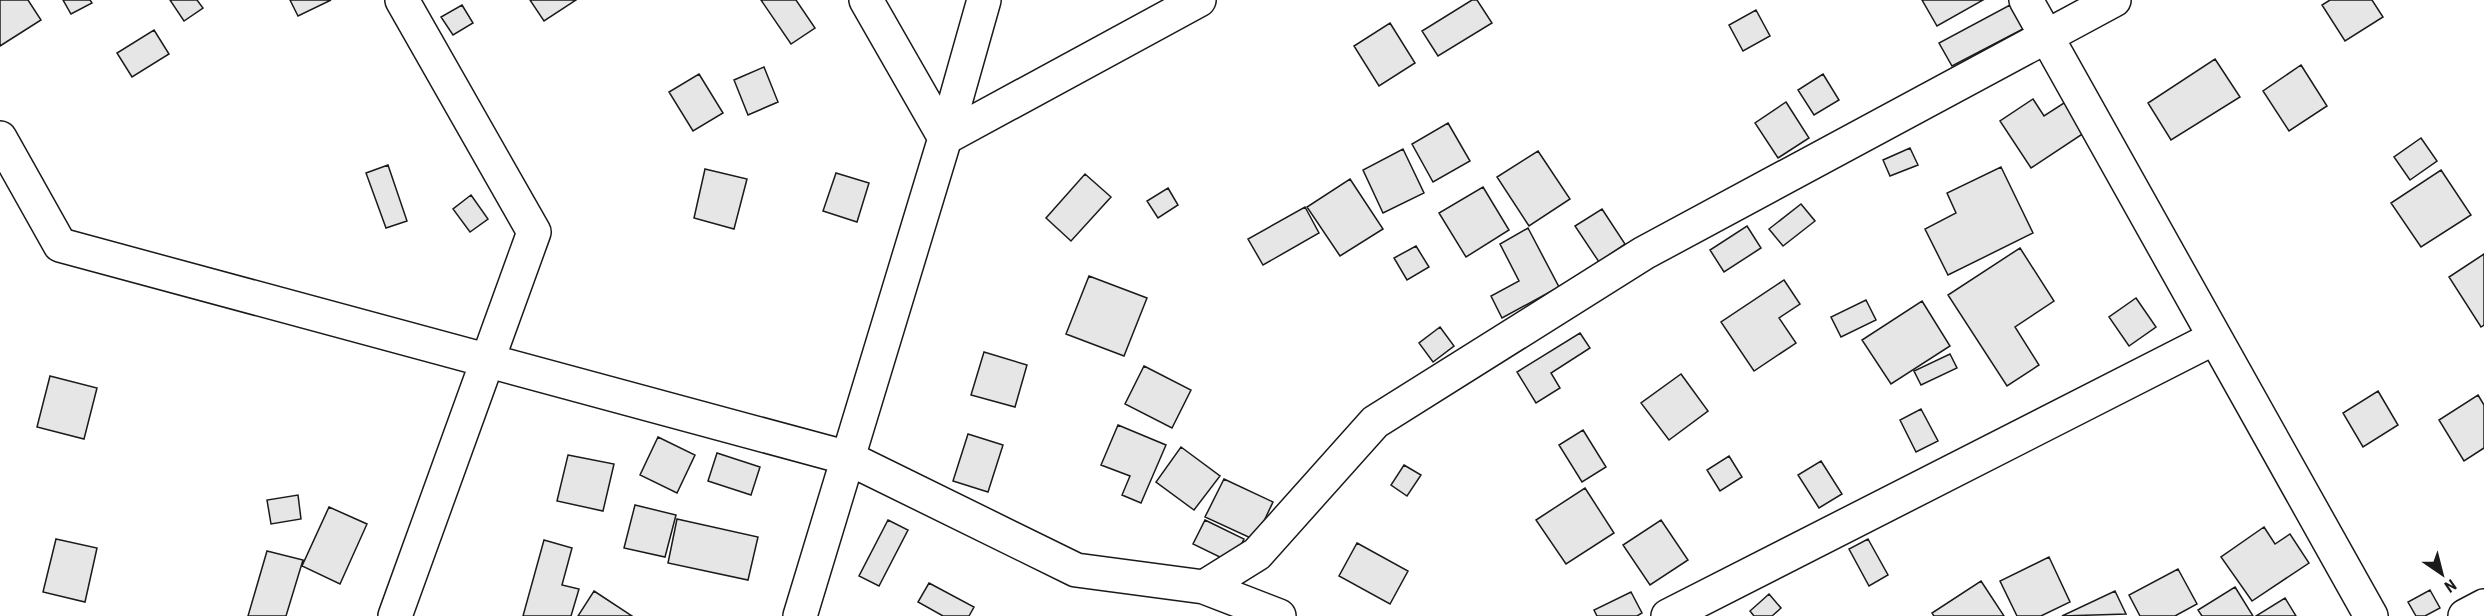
<svg xmlns="http://www.w3.org/2000/svg" width="2484" height="616" font-family="'Roboto Condensed',sans-serif">
	<style>
		.building { fill: #e6e6e6; stroke: #1a1a1a; stroke-width: 1.5 }
		.lines { fill: none; stroke-linecap: round; stroke-linejoin: round }
		.minor-casing { stroke: #1a1a1a; stroke-width: 36 }
		.minor { stroke: #fff; stroke-width: 33 }
	</style>
	<rect width="100%" height="100%" fill="#fff"/>
	<path class="building" d="M0,0H28L41,20L0,46Z
		M63,0H90L92,3L71,14Z
		M170,0H197L203,8L184,21Z
		M290,0H331L298,16Z
		M530,0H576L544,21Z
		M761,0H796L815,28L791,44Z
		M1472,0H1477L1492,23L1438,56L1422,31Z
		M1922,0H1983L1937,26Z
		M2330,0H2372L2383,17L2345,41L2322,5Z
		M462,5L473,23L453,35L441,17Z
		M2010,5L2023,29L1952,66L1939,43Z
		M1756,10L1770,36L1743,51L1729,25Z
		M1390,23L1415,63L1379,86L1354,46Z
		M154,30L169,54L132,77L117,53Z
		M2215,59L2240,97L2171,140L2148,103Z
		M2301,65L2327,106L2289,131L2263,91Z
		M764,67L778,102L748,115L734,80Z
		M699,74L723,113L693,131L669,92Z
		M1823,74L1839,100L1814,115L1798,90Z
		M2033,99L2044,116L2067,101L2087,131L2031,168L2000,121Z
		M1786,102L1809,138L1778,158L1755,123Z
		M1448,123L1470,161L1433,182L1412,144Z
		M2421,138L2437,161L2410,180L2394,157Z
		M1910,148L1918,165L1890,176L1883,160Z
		M1403,149L1424,193L1383,213L1363,170Z
		M1538,151L1570,199L1529,226L1497,177Z
		M388,165L407,221L386,228L366,173Z
		M2001,167L2033,233L1948,275L1925,229L1956,213L1947,193Z
		M705,169L747,179L734,229L694,218Z
		M2441,170L2471,215L2421,247L2391,203Z
		M836,173L869,183L857,222L823,211Z
		M1085,174L1111,197L1071,241L1046,218Z
		M1350,179L1383,229L1340,256L1307,207Z
		M1483,187L1509,230L1466,257L1439,213Z
		M1168,188L1178,205L1158,218L1147,201Z
		M471,195L488,219L470,232L453,209Z
		M1801,204L1815,221L1783,246L1769,229Z
		M1305,207L1319,233L1263,265L1248,239Z
		M1602,209L1625,244L1599,262L1575,226Z
		M1747,226L1761,248L1724,272L1710,250Z
		M1528,228L1559,287L1502,318L1491,296L1519,281L1500,244Z
		M1416,246L1429,267L1407,280L1394,258Z
		M2020,248L2054,301L2015,327L2039,365L2007,386L1948,295Z
		M2484,254V325L2481,327L2449,277Z
		M1089,276L1147,298L1124,356L1066,334Z
		M1784,280L1800,304L1779,318L1796,343L1754,371L1721,322Z
		M2136,298L2156,327L2129,346L2109,317Z
		M1866,300L1876,320L1841,337L1831,317Z
		M1922,301L1950,346L1891,384L1862,340Z
		M1440,327L1454,346L1433,362L1419,343Z
		M1580,333L1590,348L1551,373L1560,388L1536,403L1517,372Z
		M984,352L1027,365L1015,407L971,395Z
		M1950,354L1957,368L1921,385L1914,371Z
		M1144,366L1191,390L1172,428L1125,404Z
		M1681,374L1708,411L1669,440L1641,403Z
		M50,376L97,388L84,439L37,427Z
		M2378,391L2398,425L2363,447L2343,413Z
		M2478,395L2484,405V448L2464,461L2439,420Z
		M1921,409L1938,441L1916,452L1900,420Z
		M1118,425L1166,445L1141,503L1122,495L1130,476L1101,465Z
		M1583,430L1606,467L1582,482L1559,445Z
		M968,434L1003,445L988,492L953,481Z
		M658,437L695,455L677,493L640,475Z
		M1181,447L1220,476L1194,510L1156,482Z
		M717,453L760,467L751,495L708,481Z
		M568,455L614,464L603,511L557,501Z
		M1729,456L1742,477L1720,491L1707,470Z
		M1821,461L1842,494L1819,508L1798,475Z
		M1404,465L1421,475L1407,496L1391,485Z
		M1224,479L1273,502L1255,540L1205,517Z
		M1585,488L1614,533L1566,564L1536,520Z
		M298,495L301,519L271,524L267,500Z
		M635,505L676,515L665,557L624,548Z
		M329,507L367,524L340,584L302,566Z
		M677,519L758,537L748,580L668,563Z
		M888,520L908,530L879,586L859,576Z
		M1205,520L1244,539L1232,563L1193,544Z
		M1661,520L1688,560L1650,585L1623,545Z
		M2264,527L2275,544L2290,534L2309,563L2252,601L2221,557Z
		M56,539L97,548L85,602L43,592Z
		M1868,539L1888,575L1869,586L1849,549Z
		M544,540L572,548L562,585L579,589L571,616H523Z
		M1357,543L1408,571L1390,604L1339,576Z
		M267,551L303,560L286,616H248Z
		M2049,557L2070,602L2041,616H2017L2000,581Z
		M2178,569L2197,604L2175,616H2140L2129,595Z
		M1981,581L2004,616H1934L1932,613Z
		M929,583L974,607L969,616H943L918,602Z
		M2235,587L2253,616H2202L2198,610Z
		M2430,590L2440,608L2425,616H2416L2408,602Z
		M594,591L632,616H578Z
		M2115,591L2126,614L2062,616Z
		M1631,592L1642,613L1637,616H1597L1594,610Z
		M1769,594L1781,608L1772,616H1754L1750,611Z
		M2285,598L2296,616H2256Z"/>
	<g class="lines">
		<defs>
			<path id="minor" d="M866,0L945,138
				M2026,0L2371,616
				M0,138L60,245L848,458L1076,570L1204,587L1257,554L1375,422L1644,253L2114,0
				M945,138L1199,0
				M1204,587L1279,616
				M395,616L534,232L402,0
				M800,616L945,138L984,0
				M1668,616L2214,338
				M2465,616L2484,606"/>
		</defs>
		<use href="#minor" class="minor-casing"/>
		<use href="#minor" class="minor"/>
	</g>
	<g transform="translate(2442 574) rotate(145)" stroke="#ffffff" stroke-width="4.5" paint-order="stroke">
	<path d="M0-4.5L10 22L0 15L-10 22Z" fill="#1a1a1a"/>
	<text y="-9" font-size="16" font-weight="bold" text-anchor="middle" fill="#1a1a1a">N</text>
	</g>
</svg>
